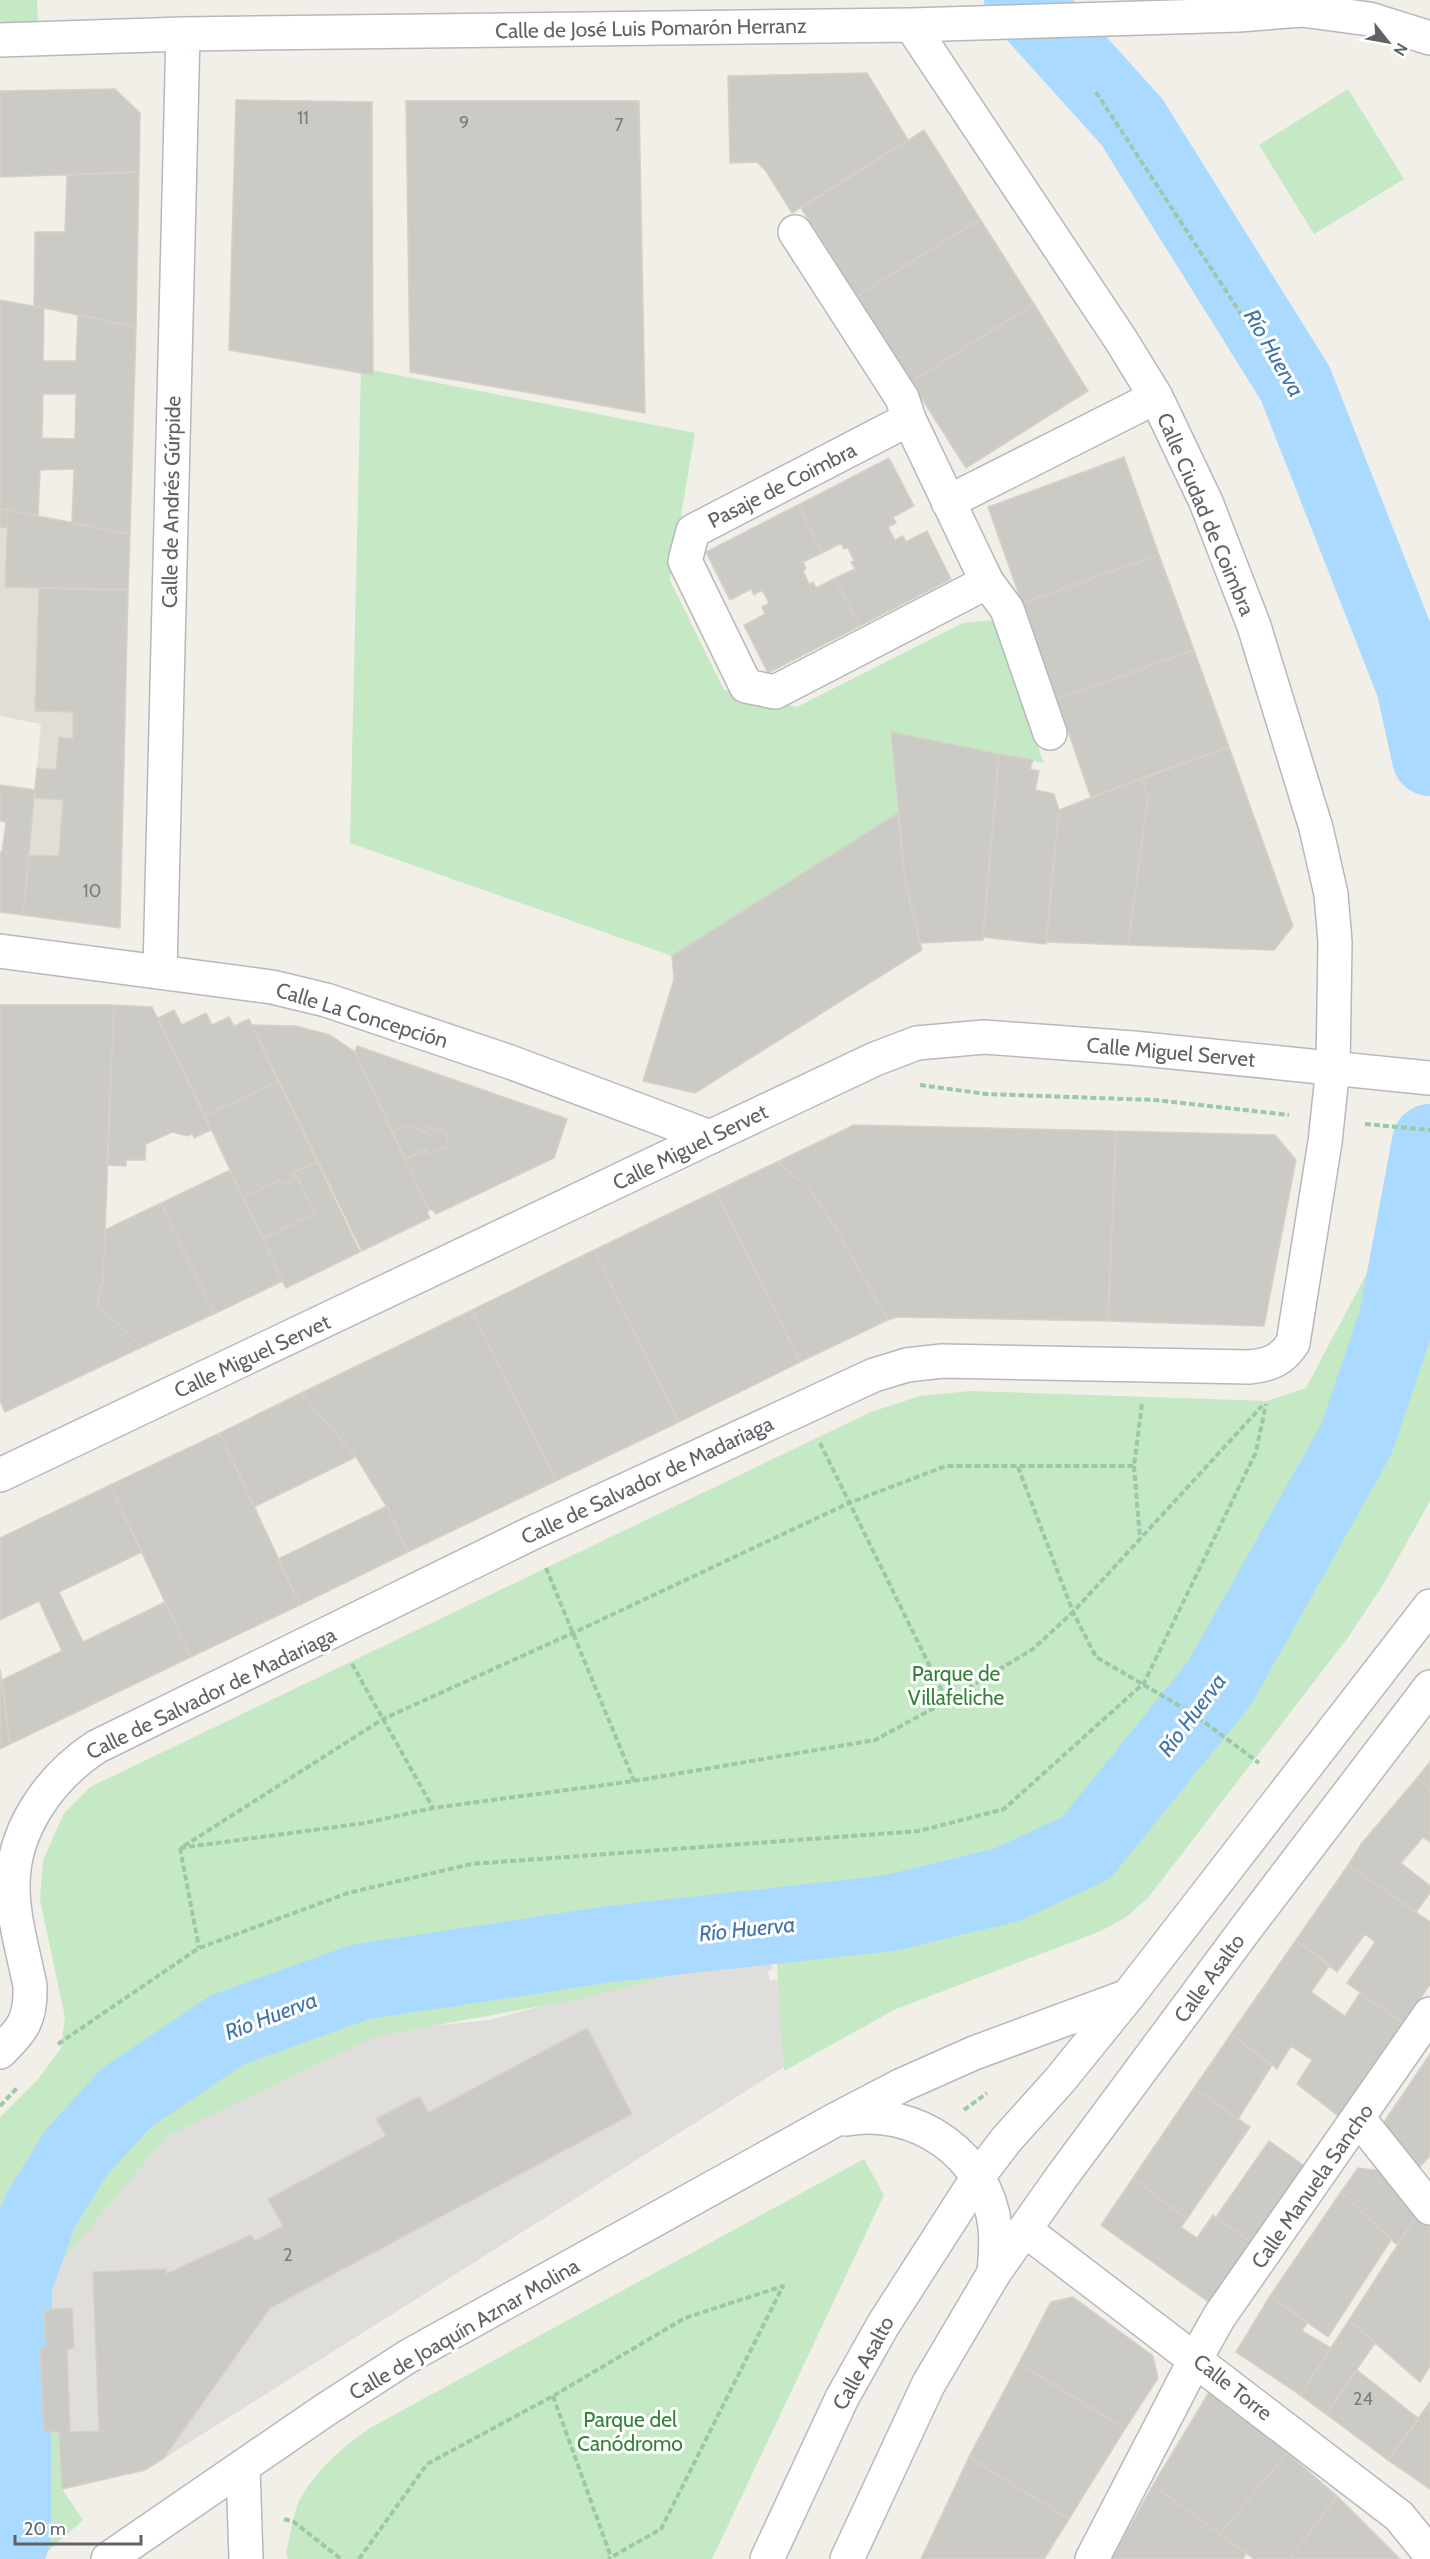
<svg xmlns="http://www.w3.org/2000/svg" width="1430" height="2559" font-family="Cabin,sans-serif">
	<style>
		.industrial { fill: #e0deda }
		.education { fill: #e1ded6 }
		.green { fill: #c5e8c5 }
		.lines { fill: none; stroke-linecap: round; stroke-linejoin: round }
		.river { stroke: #aadaff; stroke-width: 76 }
		.building { fill: #cccac5; stroke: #d6d1c6; stroke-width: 1.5; fill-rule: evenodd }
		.street-casing { stroke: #b5b8bc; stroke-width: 36 }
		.secondary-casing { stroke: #b6babf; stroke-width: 36 }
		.path { stroke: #9cc7a9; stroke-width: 4; stroke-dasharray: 6 3; stroke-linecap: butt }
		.street { stroke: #fff; stroke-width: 33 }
		.secondary { stroke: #fff; stroke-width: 33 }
		.labels { text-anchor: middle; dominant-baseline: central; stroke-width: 6; stroke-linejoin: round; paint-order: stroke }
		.number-label { font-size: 18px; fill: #7a7d7f }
		.street-label { font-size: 21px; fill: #5f6368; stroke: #fff }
		.park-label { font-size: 21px; fill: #348238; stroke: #fff }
		.water-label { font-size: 22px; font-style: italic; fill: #4174aa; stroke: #fff }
	</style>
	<rect width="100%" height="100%" fill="#f1efe8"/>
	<path class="industrial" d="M761,1948L767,1949L773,1969L768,1971L770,1981L788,1978L790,2063L163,2459L145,2470L62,2489L59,2433L44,2432L40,2349L46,2347L44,2307L79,2203L74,2200L311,2038L489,2020Z"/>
	<path class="education" d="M0,508L130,534L120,928L23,915L41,724L0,716Z"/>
	<path class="green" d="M0,0H37L38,24L0,23Z
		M1348,89L1404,179L1314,234L1259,145Z
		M361,368L695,433L670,580L724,690L797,707L963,623L992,620L1044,763L891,732L898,813L672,956L350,843Z
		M1421,1171L1430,1172V1501L1384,1583L1349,1636L1148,1898L1126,1917L1101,1931L896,2009L784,2071L776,1949L580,1999L377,2036L167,2136L58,2265L44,2310L46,2347L40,2350L44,2431L59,2432L62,2489L83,2520L39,2559H0V2117L39,2078L61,2048L65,2017L40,1900L43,1860L64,1813L90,1787L871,1412L920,1396L970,1391L1267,1401L1306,1388Z
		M864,2159L884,2195L712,2559H288L286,2552C291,2535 293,2512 301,2497C318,2468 343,2447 370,2428Z"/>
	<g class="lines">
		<path class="river" d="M1022,0L1132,122L1295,383L1414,685L1430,758
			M5,2559L13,2536L14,2284L40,2211L76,2153L126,2098L227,2030L360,1982L610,1944L890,1913L1006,1885L1086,1848L1219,1684L1356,1440L1397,1319L1430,1142"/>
	</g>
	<path class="building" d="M867,73L908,140L792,213L766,171L757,162L730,163L728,76Z
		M115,89L140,113L139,172L0,177V91Z
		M236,100L372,102L373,375L229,350Z
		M406,101H639L645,413L410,372Z
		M924,130L980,219L857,296L801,208Z
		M139,172L136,327L34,306L35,232H65L67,175Z
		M980,219L1034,304L911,382L857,296Z
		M0,300L44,308L43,361H76L78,315L136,327L130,534L72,523L74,469L40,470L38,516L0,508ZM43,394H76L75,439L42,438Z
		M1034,304L1088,391L966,468L911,382Z
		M1124,457L1159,555L1022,603L988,507Z
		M889,458L914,506L893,517L896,523L888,527L895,540L903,536L906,542L927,531L951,579L860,626L835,578L855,569L851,562L854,561L848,548L844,549L841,543L822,553L798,505Z
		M798,505L822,553L803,562L806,568L803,571L809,584L813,582L816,588L835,578L860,626L768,673L744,625L765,614L762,607L769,603L762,590L754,595L751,589L730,600L706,552Z
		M0,508L8,510L7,528L0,527Z
		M8,510L130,534L128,590L5,587Z
		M1159,555L1194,650L1057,699L1022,603Z
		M39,588L128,590L120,928L23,915L29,855L59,856L63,800L34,798L37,768L56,770L59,737L73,739V712L35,711Z
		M1194,650L1229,747L1091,798L1057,699Z
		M891,732L999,754L983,940L920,943L905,880Z
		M1229,747L1293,926L1274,950L1128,945L1148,797L1141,778Z
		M999,754L1033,760L1030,769L1039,771L1035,790L1054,794L1059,810L1046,944L983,937Z
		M1141,778L1148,797L1128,945L1046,942L1059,810Z
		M0,785L35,790L23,915L0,912V852H2L6,822L0,821Z
		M898,813L905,880L922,950L695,1093L643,1081L674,979L672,956Z
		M0,1005H114L103,1282L100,1285L98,1305L142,1347L5,1412L0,1401Z
		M114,1005L152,1007L211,1130L194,1138L192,1133L188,1136L172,1132L146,1144L145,1160H126V1166L107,1165Z
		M174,1010L182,1025L206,1013L212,1025L229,1017L234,1026L249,1019L278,1081L205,1116L158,1018Z
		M252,1025L296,1026L330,1035L355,1052L429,1210L427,1212L430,1218L362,1251Z
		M357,1046L567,1119L554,1158L436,1214L432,1209L429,1210L405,1159L426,1149L428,1155L449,1145L446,1133L429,1127L426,1133L408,1126L392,1132L355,1052Z
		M278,1081L317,1162L292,1173L294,1179L281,1185L279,1180L243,1197L205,1116Z
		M854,1125L1116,1131L1108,1321L897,1317L888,1320L837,1230L809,1188L777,1162Z
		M408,1126L426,1133L429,1127L446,1133L449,1145L428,1155L426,1149L405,1159L392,1132Z
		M1116,1131L1275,1135L1296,1160L1264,1326L1108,1321Z
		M317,1162L360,1252L286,1288L263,1239L315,1213L295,1172Z
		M777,1162L809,1188L837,1230L888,1320L800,1362L716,1191Z
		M230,1170L283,1281L214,1314L161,1203Z
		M295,1172L315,1213L263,1239L243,1197L279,1180L281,1185L294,1179L292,1173Z
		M716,1191L800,1362L679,1422L594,1250Z
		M161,1203L214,1314L142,1347L98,1305L100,1285L103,1282L105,1230Z
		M594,1250L679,1422L556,1481L472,1310Z
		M472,1310L556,1481L408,1552L387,1507L356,1457L301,1393Z
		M301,1393L356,1457L254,1507L220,1433Z
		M220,1433L300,1605L191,1657L110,1485Z
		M110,1485L142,1552L59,1592L83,1642L165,1602L191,1657L10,1744L2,1680L62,1651L39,1601L0,1620V1538Z
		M387,1506L408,1552L300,1605L278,1559Z
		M0,1669L10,1744L0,1749Z
		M1430,1762V1790L1417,1778Z
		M1417,1778L1430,1790V1842L1423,1837L1401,1863L1430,1886V1893L1416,1912L1348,1865L1362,1843Z
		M1348,1865L1430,1922V1984L1404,2024L1347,1983L1375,1942L1365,1934L1337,1972L1296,1940Z
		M1296,1940L1330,1965L1311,1992L1345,2016L1360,1993L1404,2024L1341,2118L1297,2084L1312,2060L1291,2046L1277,2069L1231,2034Z
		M587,2028L632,2114L270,2308L163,2459L145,2470L62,2489L59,2432H44L40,2349L46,2347L44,2310L72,2308L74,2348L67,2349L70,2432L99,2431L93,2272L166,2269V2274L251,2235L255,2241L283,2226L268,2199L386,2136L376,2119L420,2096L428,2113Z
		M1231,2034L1272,2065L1238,2119L1194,2088Z
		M1430,2054V2156L1416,2171L1378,2131Z
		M1194,2088L1250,2127L1187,2219L1133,2178Z
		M1269,2141L1306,2167L1252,2243L1216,2217Z
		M1358,2168L1381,2171L1417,2215L1397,2245L1341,2192Z
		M1133,2178L1187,2219L1181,2227L1197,2238L1213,2215L1252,2243L1210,2303L1101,2225Z
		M1341,2192L1391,2240L1328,2337L1270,2296Z
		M1417,2215L1430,2227V2366L1420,2382L1349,2320Z
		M1270,2296L1308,2322L1302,2331L1331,2348L1300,2395L1236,2352Z
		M1073,2297L1153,2356L1158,2378L1125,2429L1019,2363L1051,2302Z
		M1349,2320L1375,2343L1326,2414L1300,2395Z
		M1019,2363L1125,2429L1069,2519L969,2457Z
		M1357,2370L1419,2419L1388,2460L1326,2414Z
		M1211,2389L1287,2453L1220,2534L1153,2485Z
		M1430,2402V2489L1388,2460Z
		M1287,2453L1337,2496L1289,2559H1254L1220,2534Z
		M969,2457L1069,2519L1044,2559H921Z
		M1153,2485L1246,2553L1243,2559H1112Z
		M1337,2496L1400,2559H1289Z"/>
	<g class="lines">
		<defs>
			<path id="street" d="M0,40L183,34L911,25L1239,15L1302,10L1369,19L1430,38
				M795,232L902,398L909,419L987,582L1007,609L1050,733
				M909,419L693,531L685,561L746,686L775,692L987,582
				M948,502L1156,397
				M0,951L272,987L326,1000L510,1062L710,1137
				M160,971L183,34
				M0,2052C23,2029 31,2020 30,1986C24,1954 13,1919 13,1887C12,1829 51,1777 96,1747L532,1533L874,1375L907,1365L942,1361L1249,1367C1270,1365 1282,1360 1293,1343L1325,1142L1333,1067L1335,942L1331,894L1316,828L1254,626L1206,502L1156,397L1121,340L911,25
				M846,2119C915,2106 987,2155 995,2227C997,2242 995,2258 994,2273
				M1359,2119L1430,2208
				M1025,2230L1399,2516L1430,2554
				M243,2466L246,2559
				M108,2559L325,2410L407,2357L833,2121L902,2085L974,2053L1128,1996
				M1092,2559L1196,2358L1219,2317L1430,2014"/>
			<path id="secondary" d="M0,1475L710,1137L875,1059L917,1043L984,1037L1133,1048L1430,1078
				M767,2559L842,2398L883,2325L978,2177L1006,2140L1060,2080L1128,1996L1430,1606
				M847,2559L928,2385L994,2273L1063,2175L1250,1923L1430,1687"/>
		</defs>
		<use href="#street" class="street-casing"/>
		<use href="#secondary" class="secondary-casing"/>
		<path class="path" d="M1096,92L1254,334
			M920,1085L986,1094L1155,1100L1289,1115
			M1365,1124L1430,1130
			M820,1443L947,1701
			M1134,1466L1140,1539
			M1018,1467L1073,1612L1096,1657L1192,1713L1259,1763
			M546,1568L634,1781
			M352,1664L433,1808
			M184,1846L383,1719L573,1633L849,1503L946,1466H1134L1142,1403
			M180,1848L365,1823L433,1808L634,1781L875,1740L947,1701L1033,1649L1073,1612L1262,1406
			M180,1848L199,1948
			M58,2044L199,1948L348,1893L471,1864L919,1831L1004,1809L1144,1683L1256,1452L1266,1404
			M0,2106L18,2087
			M964,2110L987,2093
			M553,2396L611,2557
			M284,2519L294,2522L341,2559
			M359,2559L427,2464L553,2396L685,2318L783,2286L661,2529L608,2559"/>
		<use href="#street" class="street"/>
		<use href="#secondary" class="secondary"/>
	</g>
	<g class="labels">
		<g class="number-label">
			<text x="303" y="118">11</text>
			<text x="464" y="123">9</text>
			<text x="619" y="125">7</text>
			<text x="92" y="891">10</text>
			<text x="288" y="2255">2</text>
			<text x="1363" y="2399">24</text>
		</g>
		<g class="street-label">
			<text transform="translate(651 28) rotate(-1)">Calle de José Luis Pomarón Herranz</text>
			<text transform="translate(782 485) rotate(-27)">Pasaje de Coimbra</text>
			<text transform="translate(171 502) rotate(-89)">Calle de Andrés Gúrpide</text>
			<text transform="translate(1206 514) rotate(67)">Calle Ciudad de Coimbra</text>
			<text transform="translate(362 1015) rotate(17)">Calle La Concepción</text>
			<text transform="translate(1171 1052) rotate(5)">Calle Miguel Servet</text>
			<text transform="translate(690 1147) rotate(-26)">Calle Miguel Servet</text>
			<text transform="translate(252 1356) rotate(-25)">Calle Miguel Servet</text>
			<text transform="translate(647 1480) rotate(-25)">Calle de Salvador de Madariaga</text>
			<text transform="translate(211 1693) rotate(-26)">Calle de Salvador de Madariaga</text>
			<text transform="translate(1209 1978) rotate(-54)">Calle Asalto</text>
			<text transform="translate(1312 2186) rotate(-55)">Calle Manuela Sancho</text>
			<text transform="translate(464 2329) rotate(-30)">Calle de Joaquín Aznar Molina</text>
			<text transform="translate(863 2363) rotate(-61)">Calle Asalto</text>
			<text transform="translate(1233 2387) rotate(38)">Calle Torre</text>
		</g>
		<g class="park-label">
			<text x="956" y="1673">Parque de<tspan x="956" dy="24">Villafeliche</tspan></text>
			<text x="630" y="2419">Parque del<tspan x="630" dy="24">Canódromo</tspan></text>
		</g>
		<g class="water-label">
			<text transform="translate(1274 353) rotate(60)">Río Huerva</text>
			<text transform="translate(1192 1715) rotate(-53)">Río Huerva</text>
			<text transform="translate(747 1929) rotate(-6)">Río Huerva</text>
			<text transform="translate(271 2016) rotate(-21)">Río Huerva</text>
		</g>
	</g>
	<g transform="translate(1388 42) rotate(121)" stroke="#ffffff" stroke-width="4.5" paint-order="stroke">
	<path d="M0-4.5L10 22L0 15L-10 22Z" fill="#5f6368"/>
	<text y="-9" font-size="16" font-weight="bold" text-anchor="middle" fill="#5f6368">N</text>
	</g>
	<path d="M15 2535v9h126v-9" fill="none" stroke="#5f6368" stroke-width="3"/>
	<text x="24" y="2535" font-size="18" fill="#5f6368" stroke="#ffffff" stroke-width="4.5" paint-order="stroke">20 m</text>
</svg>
